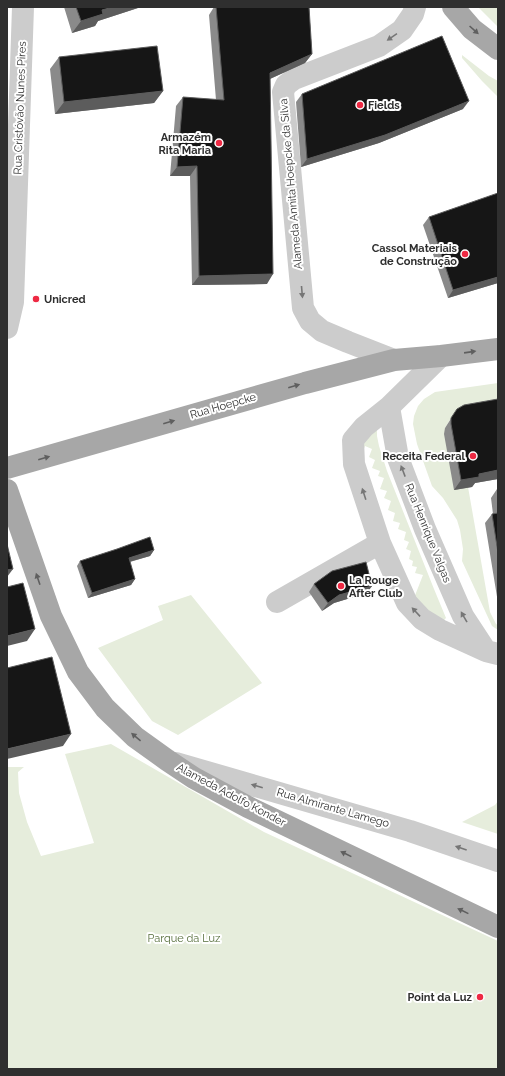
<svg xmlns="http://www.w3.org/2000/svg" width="505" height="1076" font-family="Raleway,sans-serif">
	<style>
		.green { fill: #e6eddc }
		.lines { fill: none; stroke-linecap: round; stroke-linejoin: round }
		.minor { stroke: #ccc; stroke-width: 22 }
		.major { stroke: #a7a7a7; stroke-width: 22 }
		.wall { fill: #8a8a8a }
		.shaded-wall { fill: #5c5c5c }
		.building { fill: #161616; stroke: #5c5c5c }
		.oneway { fill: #5f5f5f }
		.oneway2 { fill: #767676 }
		.poi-dot { fill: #ee2943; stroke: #fff; stroke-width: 1.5 }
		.labels { text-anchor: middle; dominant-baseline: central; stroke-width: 4; stroke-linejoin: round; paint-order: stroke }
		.poi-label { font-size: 11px; font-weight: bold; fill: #2f2f2f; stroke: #fff; text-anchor: end }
		.street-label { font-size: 11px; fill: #2f2f2f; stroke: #fff }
		.park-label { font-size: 11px; fill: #556d3a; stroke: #fff }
	</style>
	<rect width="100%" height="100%" fill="#fff"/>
	<path class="green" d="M478,7H498V27Z
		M462,55L489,76L498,81V97L482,81L462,58Z
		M498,383V407L451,418L445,428L468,487L490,612L496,624L498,625V630L492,626L462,561L463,549L460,530L457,520L443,498L432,486L417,444L413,424L414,416L418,406L424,399L435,392Z
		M377,429V436L379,446L387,471L434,589L446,618L444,620L438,619L414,598L423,575L415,573L417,567L412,566L413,561L409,559L411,551L406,549L409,542L404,540L406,532L398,529L400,523L393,521L395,513L388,510L391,501L384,498L387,491L380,489L384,478L378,476L380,471L372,468L375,460L369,457L372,449L365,446L361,457L358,446Z
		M191,595L262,683L178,735L152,721L98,648L163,620L158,606Z
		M111,744L264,832L498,941V1069H7V767H24L18,772L19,793L27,822L41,856L94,843L65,754Z
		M498,801V834L462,822L495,805Z"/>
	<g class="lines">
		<path class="minor" d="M7,328L13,302L23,7
			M441,356L389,407L398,458L425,529L463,616L486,651L498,654
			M394,360L348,342L322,331L310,321L303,308L283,92L286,85L294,79L379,46L402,30L413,14L415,7
			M389,407L364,427L353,440L354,464L380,543L407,603L422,619L440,630L486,651
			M277,602L380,543
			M176,763L410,831L498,861"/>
		<path class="major" d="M453,7L472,29L498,49
			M7,468L305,383L394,360L441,356L498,349
			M7,490L51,616L78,672L105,708L135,737L167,760L194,778L248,807L498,927"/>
	</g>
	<path class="wall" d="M64,7H141L98,21L95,26L72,33Z
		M214,7H309L312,54L305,63L270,79L267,284L192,285L190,176H170L176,106L183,97L216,100L209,15Z
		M59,57L163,91L154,103L55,114L50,69Z
		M302,94L463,109L379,143L301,167L296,102Z
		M429,217L498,283L448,298L423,225Z
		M498,399V479L475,483L472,487L454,490L444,434L445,428L457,409Z
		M497,489H498V603L485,523L492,514H493L491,498Z
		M154,550L150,556L130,562L135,579L131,585L88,598L77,566L80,561Z
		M314,584L367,593L334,603L322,611L309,592Z"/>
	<path class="shaded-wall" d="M113,7H141L98,21L95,26L72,33L81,21L102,10Z
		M312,54L305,63L263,82L270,73Z
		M163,91L154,103L55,114L64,102Z
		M469,101L463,109L379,143L301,167L307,159Z
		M197,166L190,176H170L177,167Z
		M273,274L267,284L192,285L199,276Z
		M498,277V283L448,298L453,290Z
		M498,470V479L475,483L472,487L454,490L461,480L479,474Z
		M154,550L150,556L125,563L129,558Z
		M13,569L7,577V570Z
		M135,579L131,585L88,598L92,593Z
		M372,586L367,593L334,603L322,611L328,603L339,595Z
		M35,629L27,641L7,646V636Z
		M71,734L63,746L7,759V749Z"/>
	<path class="building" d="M76,7H113L102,10L103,14L81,21Z
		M216,7H309L312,54L270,73L273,274L199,276L197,166L177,167L183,97L224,100Z
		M442,36L469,101L385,135L307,159L302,94Z
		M157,46L163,91L64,102L59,57Z
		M498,193V277L453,290L429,217Z
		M498,399V470L479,474V477L461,480L451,424V418L457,409L464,405Z
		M498,513V553L492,514Z
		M150,537L154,550L129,558L135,579L92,593L80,561L117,549Z
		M7,544L13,569L7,570Z
		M366,562L372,586L339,595L328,603L314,584L332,571Z
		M23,583L35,629L7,636V587Z
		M52,657L71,734L7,749V668Z"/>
	<defs><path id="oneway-solid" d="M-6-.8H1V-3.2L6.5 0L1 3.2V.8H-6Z"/></defs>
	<g class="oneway">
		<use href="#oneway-solid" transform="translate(474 30) rotate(42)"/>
		<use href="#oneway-solid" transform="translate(470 352) rotate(-8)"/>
		<use href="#oneway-solid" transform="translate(294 386) rotate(-16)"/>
		<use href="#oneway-solid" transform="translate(169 422) rotate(-16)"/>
		<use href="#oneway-solid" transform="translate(44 458) rotate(-16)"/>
		<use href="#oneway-solid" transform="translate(38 579) rotate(-109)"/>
		<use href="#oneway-solid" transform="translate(136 737) rotate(-140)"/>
		<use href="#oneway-solid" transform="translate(346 854) rotate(-154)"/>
		<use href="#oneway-solid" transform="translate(463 911) rotate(-154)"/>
	</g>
	<g class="oneway2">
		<use href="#oneway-solid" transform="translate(392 37) rotate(146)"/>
		<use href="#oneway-solid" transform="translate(302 292) rotate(85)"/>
		<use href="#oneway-solid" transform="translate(403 471) rotate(-111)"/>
		<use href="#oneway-solid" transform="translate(364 494) rotate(-108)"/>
		<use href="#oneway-solid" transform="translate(416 612) rotate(-133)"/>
		<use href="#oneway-solid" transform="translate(464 617) rotate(-120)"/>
		<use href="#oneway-solid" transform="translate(257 786) rotate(-164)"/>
		<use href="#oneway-solid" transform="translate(461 848) rotate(-161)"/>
	</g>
	<g class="poi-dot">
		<circle cx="360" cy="105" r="4"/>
		<circle cx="219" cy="143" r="4"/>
		<circle cx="465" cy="254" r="4"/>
		<circle cx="36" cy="299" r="4"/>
		<circle cx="473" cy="456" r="4"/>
		<circle cx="341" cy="586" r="4"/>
		<circle cx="480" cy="997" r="4"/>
	</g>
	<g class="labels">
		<g class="poi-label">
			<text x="368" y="105" text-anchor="start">Fields</text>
			<text x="211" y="137">Armazém<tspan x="211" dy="13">Rita Maria</tspan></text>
			<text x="457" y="248">Cassol Materiais<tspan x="457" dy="13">de Construção</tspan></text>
			<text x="44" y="299" text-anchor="start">Unicred</text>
			<text x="465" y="456">Receita Federal</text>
			<text x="349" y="580" text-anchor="start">La Rouge<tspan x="349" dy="13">After Club</tspan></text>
			<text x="472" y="997">Point da Luz</text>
		</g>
		<g class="street-label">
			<text transform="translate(20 108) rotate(-88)">Rua Cristóvão Nunes Pires</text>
			<text transform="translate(291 184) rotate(-95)">Alameda Annita Hoepcke da Silva</text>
			<text transform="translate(223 406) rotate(-16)">Rua Hoepcke</text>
			<text transform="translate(428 533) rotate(68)">Rua Henrique Valgas</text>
			<text transform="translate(231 795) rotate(28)">Alameda Adolfo Konder</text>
			<text transform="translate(333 808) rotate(16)">Rua Almirante Lamego</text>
		</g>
		<g class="park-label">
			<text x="184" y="938">Parque da Luz</text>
		</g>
	</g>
	<rect width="505" height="1076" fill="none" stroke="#2f2f2f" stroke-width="16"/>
</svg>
